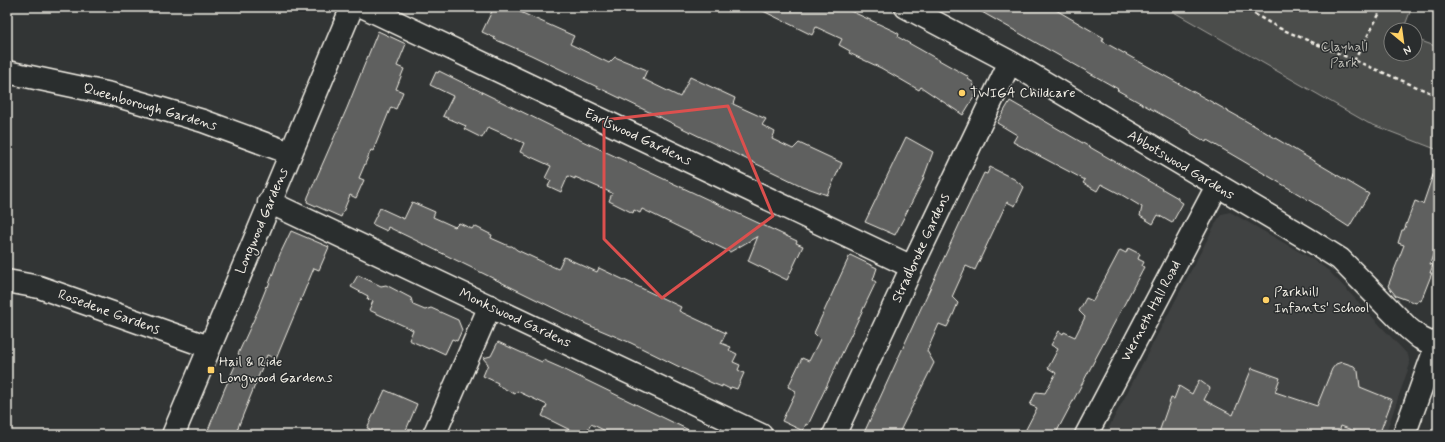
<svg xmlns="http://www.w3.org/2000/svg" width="1445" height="442" font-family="Mynerve,sans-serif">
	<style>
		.built { fill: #404242 }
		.green { fill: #4b4d4c; stroke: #a09f9a }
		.building { fill: #5f605f; stroke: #f4f1e8 }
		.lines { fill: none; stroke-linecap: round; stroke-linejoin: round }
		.minor-casing { stroke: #f4f1e8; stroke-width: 25 }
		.path { stroke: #f4f1e8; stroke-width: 2.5; stroke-dasharray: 4 3; stroke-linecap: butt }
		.minor { stroke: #2a2d2e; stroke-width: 22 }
		.marked { fill: none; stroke: #dc504e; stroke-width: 3; stroke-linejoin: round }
		.poi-dot { fill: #ffd166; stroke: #2a2d2e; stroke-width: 1.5 }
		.labels { text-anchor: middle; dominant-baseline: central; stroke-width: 3; stroke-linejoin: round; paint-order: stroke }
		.park-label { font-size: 14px; fill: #b9b8b1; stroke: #2a2d2e }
		.poi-label { font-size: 14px; fill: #f4f1e8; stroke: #2a2d2e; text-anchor: start }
		.street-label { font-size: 14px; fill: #f4f1e8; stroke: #2a2d2e }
	</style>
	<rect width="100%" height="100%" fill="#323535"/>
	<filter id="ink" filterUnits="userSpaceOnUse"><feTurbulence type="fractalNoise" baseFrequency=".025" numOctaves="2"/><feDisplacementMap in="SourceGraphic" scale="8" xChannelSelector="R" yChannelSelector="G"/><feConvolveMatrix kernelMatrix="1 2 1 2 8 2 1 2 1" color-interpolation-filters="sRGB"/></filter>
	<g filter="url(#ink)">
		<path class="built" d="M1230,212L1317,262L1329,271L1408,355L1410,364L1385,435H1105L1218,219L1222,214Z"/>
		<path class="green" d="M1165,7H1412L1403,30H1391V54H1415V39L1438,47V150L1368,123Z"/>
		<path class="building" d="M494,7H509L574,36L570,44L609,63L615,57L647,70L643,79L680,97L690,77L735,98L733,104L766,119L762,125L775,132L772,139L793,149L799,143L842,163L827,195L802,186L531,55L494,39L495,38L482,32Z
			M755,7H842L894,31L899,34L898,37L969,77L968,79L974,83L973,85L979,89L963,115L921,87L919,90L881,68L849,53L850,51L839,45L842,39L816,27L812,35Z
			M973,7H1051L1104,38L1102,41L1255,126L1369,194L1349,227L1321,209L1322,208L1243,161L1207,140L1206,142L1191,133V131L1117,90L1118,89Z
			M378,31L406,44L397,66L404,69L396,89L403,92L396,109L391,107L373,151L371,150L359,178L364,180L356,198L350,195L341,217L307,202L308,197L347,108Z
			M439,71L563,132L797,241L796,243L803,246L787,280L748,261L758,236L730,252L642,209L640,213L634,210L633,213L609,201L612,193L575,177V179L568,176L561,192L548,186L551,181L545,178L551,166L520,152L524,143L488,127L482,138L464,129L466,126L443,116L453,96L430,85L436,72L438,73Z
			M1010,101L1178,198V200L1183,203L1172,223L1158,215L1153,224L1140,216L1142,207L1122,195L1101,184L1097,191L1083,183L1085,180L1013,142L1017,135L997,123Z
			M906,137L933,152L922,182L895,235L865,222Z
			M1436,166L1438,167V239L1430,264L1433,265L1430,273H1432L1421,301L1418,300L1416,303L1396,296L1388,286L1404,245L1398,243L1402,230H1404L1415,201L1423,204Z
			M990,167L1014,179L1024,187L1015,206L1007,202L975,270L966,266L952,297L958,303L953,315L947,327L939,324L927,351L934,363L898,435H863L959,225L984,173L987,174Z
			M412,202L435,212L433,217L455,227L459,223L472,229L474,226L492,235L491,238L509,246H512L517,250L558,269L564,257L597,272L599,268L681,307L679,311L726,333L721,343L731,347L729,350L737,354L733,362L740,365L738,370L744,373L737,389L731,387L730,389L722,385V387L712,383L631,343L586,324L411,238L388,227L387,231L372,224L380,208L404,219Z
			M291,231L329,247L319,270L314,268L276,359L267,355L235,435H206L225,388L240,355L238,354L260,306H259L267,286L268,287L280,254Z
			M1128,248L1140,254L1138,259L1144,262L1142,266L1144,267L1055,435H1023L1037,408L1030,405L1036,392L1045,393L1056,373L1048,368L1058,349L1051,345L1059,331L1063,334L1064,332L1075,337L1085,317L1079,311L1086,298L1093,301L1120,250L1126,253Z
			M850,255L877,268L873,280L876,282L808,425L806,424L803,431L782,421L796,391L788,387L802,358L809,361L820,339L814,333Z
			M358,275L381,286L386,285L411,298L413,305L425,310L431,308L458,320L462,330L457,341L452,339L445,354L430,347L429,349L409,340L413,330L369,310L373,301L367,299L368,296L351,287Z
			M498,342L542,362L543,360L559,367L699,435H614L591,424L585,435H580L542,416L547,405L517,391L515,394L497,385L498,383L483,376L488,364L483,358L491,356Z
			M1342,362L1354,366L1358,371L1360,387L1392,400L1379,435H1365L1341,426L1338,435H1158L1171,398L1174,399L1179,386L1192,394L1199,380L1210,388L1204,400L1233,415L1252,368L1280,378L1275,392L1317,406L1332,369L1336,364Z
			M385,390L417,404L404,435H367L370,429L367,428Z"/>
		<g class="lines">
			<defs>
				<path id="minor" d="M364,7L912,267
					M906,7L1010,62L1313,242L1340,259L1408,328L1420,338L1438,347
					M7,72L111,94L203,121L290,153
					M269,202L761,435
					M7,281L39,287L209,347
					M173,435L352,7
					M434,435L490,306
					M834,435L912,267L1010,62
					M1086,435L1217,186
					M1404,435L1438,341"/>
			</defs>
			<use href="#minor" class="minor-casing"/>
			<path class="path" d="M1242,7L1279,28L1438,96
				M1354,61L1383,7"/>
			<use href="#minor" class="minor"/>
		</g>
	</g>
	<path class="marked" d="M728,106L773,216L662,298L604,239V120Z"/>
	<g class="poi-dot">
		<circle cx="962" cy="93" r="4"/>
		<circle cx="1266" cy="300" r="4"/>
		<rect x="207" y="366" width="8" height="8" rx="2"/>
	</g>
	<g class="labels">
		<g class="park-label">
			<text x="1344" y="47">Clayhall<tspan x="1344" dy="16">Park</tspan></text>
		</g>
		<g class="poi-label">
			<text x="970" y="93">TWIGA Childcare</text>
			<text x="1274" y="292">Parkhill<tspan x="1274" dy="16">Infants' School</tspan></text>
			<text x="219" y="362">Hail &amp; Ride<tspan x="219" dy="16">Longwood Gardens</tspan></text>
		</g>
		<g class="street-label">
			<text transform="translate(150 107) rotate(16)">Queenborough Gardens</text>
			<text transform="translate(638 137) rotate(25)">Earlswood Gardens</text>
			<text transform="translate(1181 165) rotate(31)">Abbotswood Gardens</text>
			<text transform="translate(262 221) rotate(-67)">Longwood Gardens</text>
			<text transform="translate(921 248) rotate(-65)">Stradbroke Gardens</text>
			<text transform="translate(1151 311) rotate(-62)">Werneth Hall Road</text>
			<text transform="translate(109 312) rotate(20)">Rosedene Gardens</text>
			<text transform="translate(515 318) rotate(25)">Monkswood Gardens</text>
		</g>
	</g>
	<rect width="1445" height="442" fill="none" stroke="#2a2d2e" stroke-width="24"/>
	<rect x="12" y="12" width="1421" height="418" fill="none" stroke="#f4f1e8" stroke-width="1.5" filter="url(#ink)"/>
	<g transform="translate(1403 42) rotate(151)"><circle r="19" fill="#2a2d2e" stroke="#7b7b78"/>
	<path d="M0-3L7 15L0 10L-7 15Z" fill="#ffd166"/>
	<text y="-6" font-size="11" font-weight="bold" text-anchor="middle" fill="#f4f1e8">N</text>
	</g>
</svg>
